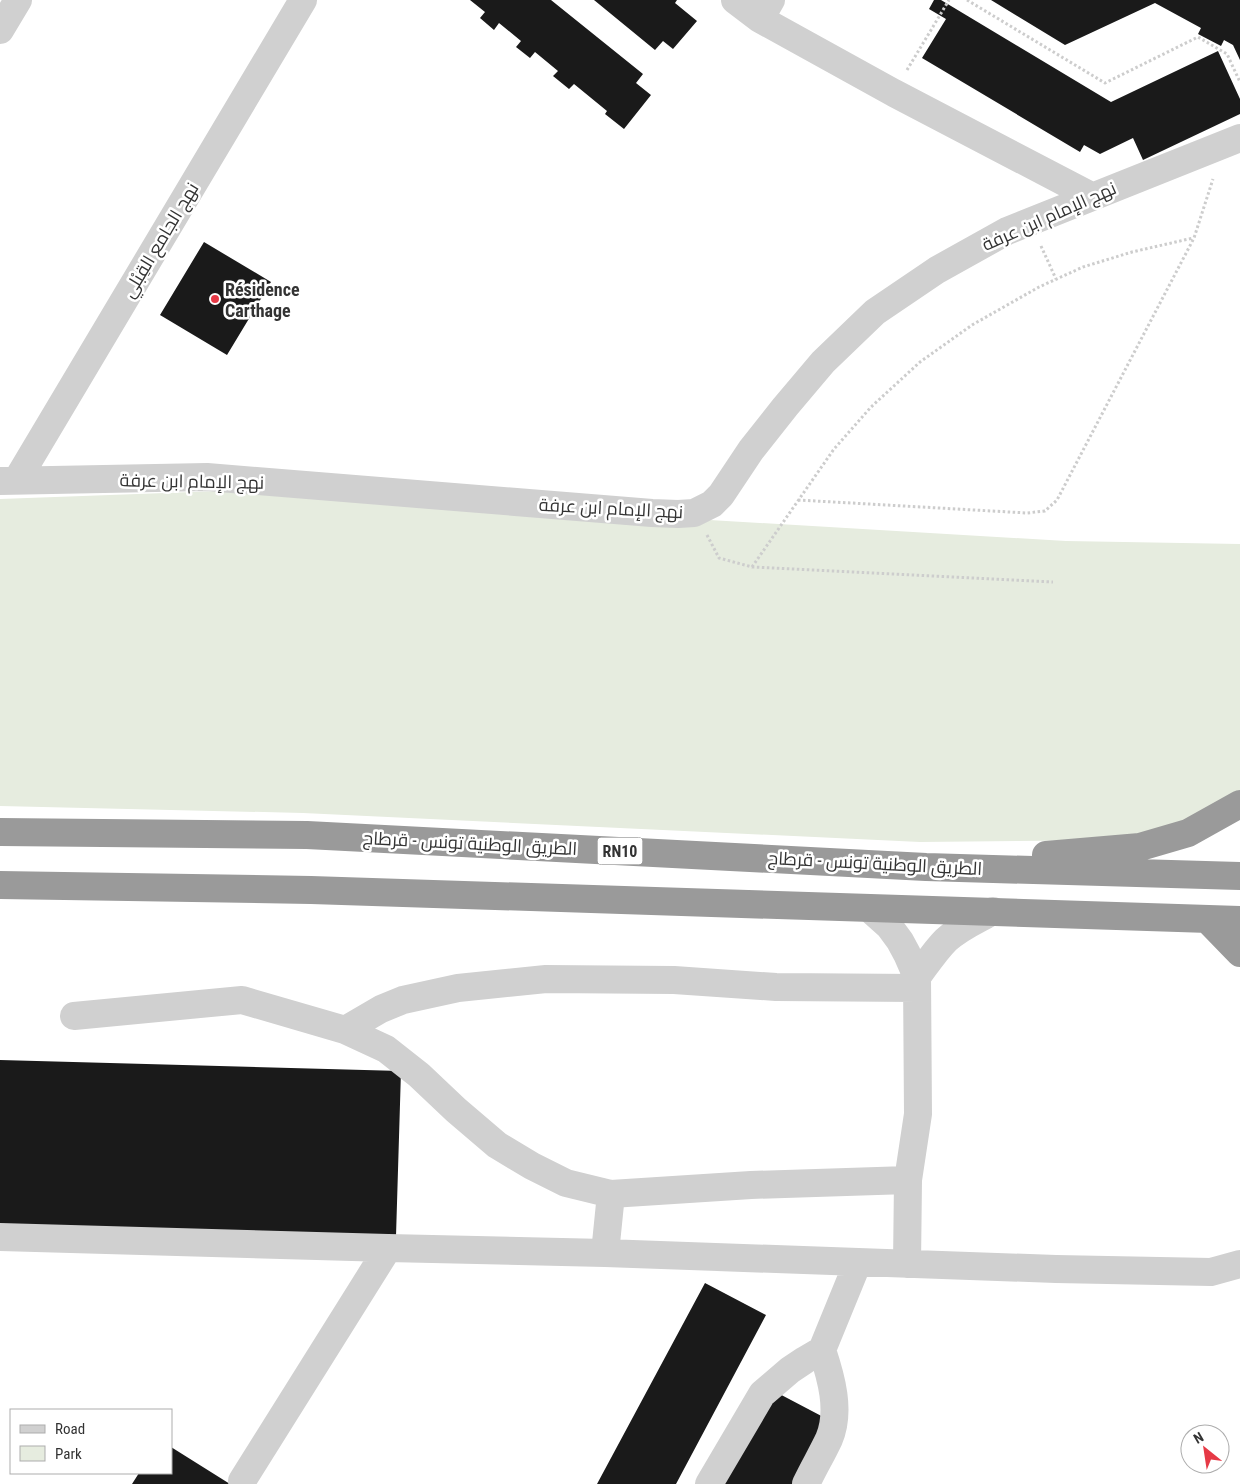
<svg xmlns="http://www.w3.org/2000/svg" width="1240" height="1484" font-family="'Roboto Condensed',Cairo,sans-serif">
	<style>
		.green { fill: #e6ecdf }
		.building { fill: #1a1a1a }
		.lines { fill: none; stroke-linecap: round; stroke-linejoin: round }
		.path { stroke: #cdcdcd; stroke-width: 3; stroke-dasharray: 2.5 2.5; stroke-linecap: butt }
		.minor { stroke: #d0d0d0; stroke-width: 28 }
		.highway { stroke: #9a9a9a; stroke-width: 28 }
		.poi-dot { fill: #e63946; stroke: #fff; stroke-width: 2 }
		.labels { text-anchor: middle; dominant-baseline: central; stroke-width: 5; stroke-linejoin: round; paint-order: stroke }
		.shield { fill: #fff; stroke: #707070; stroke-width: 1 }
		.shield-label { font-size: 16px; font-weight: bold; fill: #333 }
		.street-label { font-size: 18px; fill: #333; stroke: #fff }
		.poi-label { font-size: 18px; font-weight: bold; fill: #333; stroke: #fff; text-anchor: start }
	</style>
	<rect width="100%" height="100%" fill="#fff"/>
	<path class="green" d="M220,491L1066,541L1240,544V802L1135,840L920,842L303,813L0,806V499Z"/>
	<path class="building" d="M470,0H551L643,74L636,83L651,95L624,129L605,114L607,111L574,84L569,89L553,76L558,71L535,52L530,58L516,47L521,41L499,23L494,30L480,18L485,12Z
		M594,0H677L675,3L697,21L673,49L663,41L655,50Z
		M934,0H941L1111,102L1218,51L1240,99V114L1143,160L1133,138L1100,154L1084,145L1080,152L922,58L946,19L929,9Z
		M991,0H1240V60L1233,45L1224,40L1221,46L1198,34L1201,28L1155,3L1065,45Z
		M204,242L271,282L227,355L160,315Z
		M0,1060L401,1071L396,1236L0,1225Z
		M705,1283L766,1315L676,1484H597Z
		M770,1389L829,1420L795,1484H719Z
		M171,1447L230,1484H132L139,1473H171Z"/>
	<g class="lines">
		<path class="path" d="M967,0L1105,83L1198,37L1227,54L1240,82
			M907,70L949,0
			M1041,246L1056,279
			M798,500L1027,513L1045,511L1057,500L1194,238L1213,179
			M707,535L719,558L752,567L1053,582
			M752,567L834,449L871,407L920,362L972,325L1039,287L1083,267L1132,252L1193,238"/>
		<path class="minor" d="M735,0L760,19L894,93L1091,196
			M760,19L771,0
			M0,30L18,0
			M17,480L303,0
			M0,481L207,477L652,513L678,514L694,513L712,504L721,495L751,450L785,407L823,362L875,312L937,270L1007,231L1240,138
			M870,909L889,926L900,941L907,954L917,977L918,1114L908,1180L907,1264
			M917,977C926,965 935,951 946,940C960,927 977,920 993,911
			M74,1016L242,1000L345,1030L386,1049L419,1075L456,1110L497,1145L532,1166L566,1183L611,1194L751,1185L908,1180
			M345,1030L381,1009L403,1000L458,988L546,979L674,980L776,987L917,988
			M0,1237L388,1248L605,1253L1056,1269L1211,1272L1240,1264
			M605,1253L611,1194
			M242,1481L388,1248
			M709,1484L762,1394L790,1370L805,1360L822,1350L858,1262
			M806,1484C813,1469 822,1454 829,1439C841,1411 831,1377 822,1350"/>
		<path class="highway" d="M0,832L307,835L926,867L1240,876
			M1046,855L1140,847L1188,833L1240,804
			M0,885L311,890L1240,920
			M1208,920L1240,953"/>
	</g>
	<circle class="poi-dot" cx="215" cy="299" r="5"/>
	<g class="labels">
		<rect class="shield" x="597.5" y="837.5" width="45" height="27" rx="4"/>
		<g class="shield-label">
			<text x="620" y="851">RN10</text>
		</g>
		<g class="street-label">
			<text transform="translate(1049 216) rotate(-24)">نهج الإمام ابن عرفة</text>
			<text transform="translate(160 240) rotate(-59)">نهج الجامع القِبْلي</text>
			<text transform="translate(192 481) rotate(1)">نهج الإمام ابن عرفة</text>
			<text transform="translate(611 508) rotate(3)">نهج الإمام ابن عرفة</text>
			<text transform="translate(470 843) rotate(3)">الطريق الوطنية تونس - قرطاج</text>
			<text transform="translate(875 863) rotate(3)">الطريق الوطنية تونس - قرطاج</text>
		</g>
		<g class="poi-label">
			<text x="225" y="289">Résidence<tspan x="225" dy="21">Carthage</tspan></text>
		</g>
	</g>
	<rect x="10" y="1409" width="162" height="65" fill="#ffffff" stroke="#adadad"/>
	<rect x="20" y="1425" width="25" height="8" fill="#d0d0d0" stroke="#adadad"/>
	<text x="55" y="1434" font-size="15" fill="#333333">Road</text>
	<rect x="20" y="1446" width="25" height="15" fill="#e6ecdf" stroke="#adadad"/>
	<text x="55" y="1459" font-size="15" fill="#333333">Park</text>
	<g transform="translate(1205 1449) rotate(330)"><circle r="24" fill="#ffffff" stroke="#adadad"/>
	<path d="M0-4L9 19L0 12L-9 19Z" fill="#e63946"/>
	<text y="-8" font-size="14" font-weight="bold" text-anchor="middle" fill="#333333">N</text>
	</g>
</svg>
